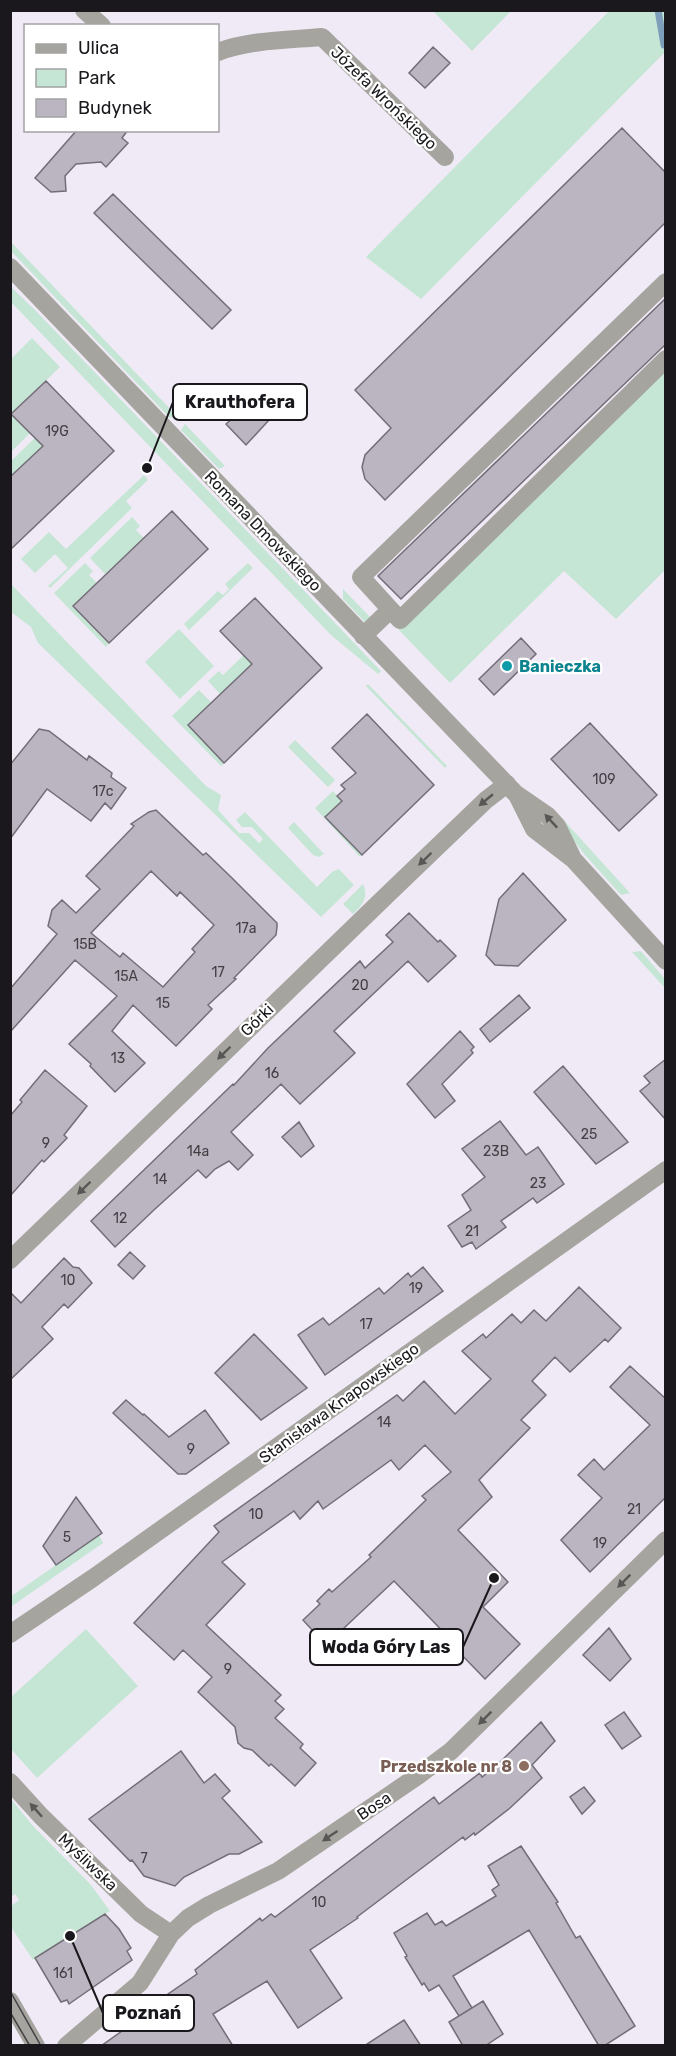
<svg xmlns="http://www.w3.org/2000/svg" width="676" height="2056" font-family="Rubik,sans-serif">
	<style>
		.green { fill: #c5e6d4 }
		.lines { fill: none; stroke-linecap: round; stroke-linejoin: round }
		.stream { stroke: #7e9fbb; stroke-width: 7 }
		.building { fill: #bbb5c1; stroke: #736d78; stroke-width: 1.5; fill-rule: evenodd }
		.minor { stroke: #a6a49e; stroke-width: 18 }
		.tertiary { stroke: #a6a49e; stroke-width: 18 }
		.tram { stroke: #444146; stroke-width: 1.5 }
		.oneway { fill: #595756 }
		.culture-dot { fill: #0f9aa8; stroke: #fff; stroke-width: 2 }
		.education-dot { fill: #8d6e63; stroke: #fff; stroke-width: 2 }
		.labels { text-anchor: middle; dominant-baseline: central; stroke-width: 4.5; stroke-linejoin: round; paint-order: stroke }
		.number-label { font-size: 14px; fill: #423f45 }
		.street-label { font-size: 16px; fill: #1a181c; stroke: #fff }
		.culture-label { font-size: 16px; font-weight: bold; fill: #0d838f; stroke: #fff; text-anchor: start }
		.education-label { font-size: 16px; font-weight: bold; fill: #785e54; stroke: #fff; text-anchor: end }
		.leader { fill: none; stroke: #1a181c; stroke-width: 2 }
		.callout-dot { fill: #1a181c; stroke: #fff; stroke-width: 2 }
		.callout { fill: #fff; stroke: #1a181c; stroke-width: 2 }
		.callout-label { font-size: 18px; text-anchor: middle; font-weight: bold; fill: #1a181c }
	</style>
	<rect width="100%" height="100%" fill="#f0eaf6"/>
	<path class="green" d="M610,10L665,11V52L421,299L366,257Z
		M433,11H511L472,51Z
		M10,241L176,415L170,418L11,251Z
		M11,287L35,310L381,671L378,674L331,635L11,302Z
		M32,338L60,367L11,414L30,433L11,452V359Z
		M665,366V570L616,619L564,571L450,683L397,628Z
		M185,424L225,466L219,469L181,430Z
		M40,433L48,441L11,477V461Z
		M144,475L148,480L126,501L132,508L50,588L48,586L68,568L55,554L35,573L21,559L49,532L66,549Z
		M132,517L140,526L136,530L144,538L105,574L90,558Z
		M85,563L93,571L89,575L97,583L73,606L109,643L106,647L54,593Z
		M248,563L253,568L189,630L184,624L218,591L223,595L229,589L225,584Z
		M10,583L206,786L221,795L218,810L239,833H249L259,843L263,839L252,827H242L236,820L245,812L317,887L332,872L339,869L354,885L321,917L38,643L31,627L11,612Z
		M343,589L370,617L365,622L343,599Z
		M179,629L214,666L180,699L145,662Z
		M249,650L257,659L220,694L208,681L219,671L223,675Z
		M368,684L447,766L445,768L366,686Z
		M199,690L211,702L188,725L224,763L221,766L172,716Z
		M295,740L335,780L328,787L288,747Z
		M333,791L342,801L326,817L362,855L360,857L315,808Z
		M559,815L630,893L621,895L585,855L556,818Z
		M294,822L324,854L319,857L313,855L288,828Z
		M363,884C369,898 362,905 353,914L343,904Z
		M641,951L665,979V988L632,952Z
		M99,1535L103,1543L12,1606L10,1597Z
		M86,1629L138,1686L37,1778L11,1749V1697Z
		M11,1799L33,1826L91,1885L110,1911L33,1960L11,1927V1906L19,1900L15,1894L11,1897Z"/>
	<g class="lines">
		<path class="stream" d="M658,10L664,45"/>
	</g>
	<path class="building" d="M433,47L450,63L425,88L409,73Z
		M622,128L666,173V222L385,500L365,479L362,467L365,455L391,428L355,390Z
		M77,130H128L122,138L128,143L106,167L101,162L76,164L65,176L66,191L51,192L35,178Z
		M113,194L231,310L212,329L94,213Z
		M666,298V344L401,599L378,576Z
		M46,381L114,451L10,550V477L43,446L11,414Z
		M244,394L269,420L246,445L226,424L233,418L227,413Z
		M172,511L208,549L109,643L73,606Z
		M255,598L322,668L224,763L188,725L252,664L220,631Z
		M521,638L536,654L494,695L479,679Z
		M367,714L434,785L362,855L325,817L342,801L337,796L345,789L341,785L356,773L332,748Z
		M590,723L657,795L619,831L551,759Z
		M39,729L49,731L87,760L89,756L112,773L111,777L126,788L111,809L105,803L91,821L47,789L10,839V765Z
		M156,810L203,855L206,853L231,877L277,923V927L276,935L234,978L236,979L208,1005L212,1009L176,1046L133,1005L112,1031L145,1063L115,1092L90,1066L91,1064L69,1044L117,996L75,960L10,1032V989L57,934L48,926L52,910L62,900L76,913L100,889L86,876L134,826L131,824L149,812ZM151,871L177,896L180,892L214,925L192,949L195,952L163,987L123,953L120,957L91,933Z
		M523,873L566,920L518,966L495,965L486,955L499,899Z
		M409,913L438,942L440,940L456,956L428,982L408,961L334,1031L355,1053L300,1104L281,1084L231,1132L253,1155L238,1170L229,1161L215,1169L206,1178L198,1170L155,1209L115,1247L91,1221L233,1084L234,1085L268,1048L360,961L365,968L393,942L386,935Z
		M519,995L530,1008L490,1042L480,1029Z
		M460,1031L474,1047L471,1050L473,1053L442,1084L455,1101L435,1118L407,1084Z
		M666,1059V1120L640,1091L650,1083L644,1076Z
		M563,1066L628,1142L596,1164L534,1092Z
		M45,1070L87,1106L64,1135L67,1138L44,1162L42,1160L10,1196V1116L22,1102L20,1100Z
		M500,1121L526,1155L538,1147L564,1184L537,1203L533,1198L501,1221L506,1227L476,1249L472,1242L462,1247L448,1226L471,1210L462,1195L485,1177L462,1149Z
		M299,1122L314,1146L301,1157L282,1137Z
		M130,1252L145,1266L133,1279L118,1265Z
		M64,1258L73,1267L79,1268L92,1283L68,1308L64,1304L42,1327L53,1339L10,1380V1292L21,1303Z
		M423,1267L443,1291L325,1375L298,1335L323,1318L329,1325L379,1288L384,1294L408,1273L411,1277Z
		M579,1287L621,1328L608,1342L605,1339L570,1372L555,1357L532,1381L546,1395L521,1420L530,1428L479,1480L492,1497L458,1530L508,1582L483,1607L520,1644L485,1679L458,1651L460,1649L394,1581L326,1645L303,1620L320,1604L317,1601L329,1589L332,1592L371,1557L369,1555L426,1500L422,1496L451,1472L425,1445L399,1470L391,1460L323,1509L318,1501L300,1519L294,1511L222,1562L245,1584L206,1625L281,1695L275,1701L284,1709L275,1718L303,1744L300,1748L316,1763L295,1786L271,1764L269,1766L252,1750L244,1748L238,1743L235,1727L198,1692L212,1677L183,1650L174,1660L134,1623L219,1532L214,1526L397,1395L403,1401L424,1381L455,1414L491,1379L462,1351L483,1334L486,1338L512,1314L521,1323L534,1310L546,1321Z
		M254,1334L307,1388L261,1420L215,1373Z
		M630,1366L666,1399V1497L590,1572L561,1540L602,1498L578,1475L594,1459L604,1470L650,1425L610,1387Z
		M126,1400L143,1415L144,1414L169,1437L205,1410L229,1443L186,1474H178L113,1413Z
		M76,1497L102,1533L56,1565L43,1546Z
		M609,1628L631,1659L610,1681L583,1655Z
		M624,1712L641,1736L622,1749L605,1725Z
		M541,1722L555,1741L532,1765L542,1778L510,1808L475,1835L474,1833L465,1840L463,1837L357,1917L358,1918L310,1950L342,1998L298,2028L267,1981L213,2014L233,2046H101L157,2006L155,2003L197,1974L195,1970L260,1918L262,1921L271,1914L275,1917L434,1797L439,1804L480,1773L482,1777L497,1765Z
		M181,1751L204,1783L215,1774L230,1791L222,1798L262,1842L239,1854H229L184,1877L175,1886L144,1876L132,1860L130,1861L89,1819Z
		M584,1787L595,1801L582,1814L570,1797Z
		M521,1846L558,1902L556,1903L576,1938L580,1936L635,2026L604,2046H599L529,1930L453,1976L472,2008L459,2016L439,1985L429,1991L424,1983L422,1985L405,1957L407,1956L394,1933L427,1913L435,1925L442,1921L446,1926L496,1896L492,1890L499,1885L488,1866Z
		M105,1914L119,1929L131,1948L127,1951L132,1960L69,2004L67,2000L61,2002L35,1958Z
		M483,2001L503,2034L485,2046H463L449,2022Z
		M404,2020L421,2046H364Z"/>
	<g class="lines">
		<path class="minor" d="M84,10L102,26
			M218,52C249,40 288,40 322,37L445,157
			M10,267L516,794L548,816L557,826L573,859
			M666,282L361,577L400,620L666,359
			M363,636L390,610
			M518,797L534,829L573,859L666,961
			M10,1260L387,895L486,800L507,784
			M10,1634L93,1578L666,1170
			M10,1782L41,1816L141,1914L171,1934
			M66,2046L140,1983L171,1934L188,1918L209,1905L278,1871L419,1775L451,1751L666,1540"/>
		<path class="tertiary" d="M10,2001L36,2046"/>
		<path class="tram" d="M10,1991L41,2046
			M10,2012L30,2046"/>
	</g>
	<defs><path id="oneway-solid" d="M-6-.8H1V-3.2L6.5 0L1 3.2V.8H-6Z" transform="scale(1.5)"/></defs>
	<g class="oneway">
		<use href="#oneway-solid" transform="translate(486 800) rotate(140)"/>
		<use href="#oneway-solid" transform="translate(551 821) rotate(-133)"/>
		<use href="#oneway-solid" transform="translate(425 859) rotate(136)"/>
		<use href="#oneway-solid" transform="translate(224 1053) rotate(136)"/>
		<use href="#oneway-solid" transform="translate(84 1188) rotate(136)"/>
		<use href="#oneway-solid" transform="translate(624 1581) rotate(135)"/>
		<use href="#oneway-solid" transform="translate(485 1718) rotate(135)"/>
		<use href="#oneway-solid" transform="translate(36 1810) rotate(-132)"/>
		<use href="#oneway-solid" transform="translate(330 1836) rotate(146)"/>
	</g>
	<circle class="culture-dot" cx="507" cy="666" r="6"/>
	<circle class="education-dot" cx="524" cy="1766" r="6"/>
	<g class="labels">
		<g class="number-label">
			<text x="57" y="431">19G</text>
			<text x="604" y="779">109</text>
			<text x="103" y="791">17c</text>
			<text x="246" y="928">17a</text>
			<text x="85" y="944">15B</text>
			<text x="218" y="972">17</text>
			<text x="126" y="976">15A</text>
			<text x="360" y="985">20</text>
			<text x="163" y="1003">15</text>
			<text x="118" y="1058">13</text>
			<text x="272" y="1073">16</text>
			<text x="589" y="1134">25</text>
			<text x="46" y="1143">9</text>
			<text x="198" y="1151">14a</text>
			<text x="496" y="1151">23B</text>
			<text x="160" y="1179">14</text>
			<text x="538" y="1183">23</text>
			<text x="120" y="1218">12</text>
			<text x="472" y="1231">21</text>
			<text x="68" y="1280">10</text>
			<text x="416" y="1288">19</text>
			<text x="366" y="1324">17</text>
			<text x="384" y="1422">14</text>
			<text x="191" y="1449">9</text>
			<text x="634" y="1509">21</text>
			<text x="256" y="1514">10</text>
			<text x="67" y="1537">5</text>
			<text x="600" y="1543">19</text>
			<text x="228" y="1669">9</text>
			<text x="144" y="1858">7</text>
			<text x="319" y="1902">10</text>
			<text x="63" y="1973">161</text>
		</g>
		<g class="street-label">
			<text transform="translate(384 98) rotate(44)">Józefa Wrońskiego</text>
			<text transform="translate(263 531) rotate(46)">Romana Dmowskiego</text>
			<text transform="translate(257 1020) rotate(-44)">Górki</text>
			<text transform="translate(339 1403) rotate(-36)">Stanisława Knapowskiego</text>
			<text transform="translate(374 1806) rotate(-34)">Bosa</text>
			<text transform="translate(88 1862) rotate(44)">Myśliwska</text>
		</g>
		<g class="culture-label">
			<text x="519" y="666">Banieczka</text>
		</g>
		<g class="education-label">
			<text x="512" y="1766">Przedszkole nr 8</text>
		</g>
	</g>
	<path class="leader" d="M147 468L173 402M494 1578L463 1647M70 1936L103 2013"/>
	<g class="callout-dot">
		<circle cx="147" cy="468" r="6"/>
		<circle cx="494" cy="1578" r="6"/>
		<circle cx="70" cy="1936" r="6"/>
	</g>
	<g class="callout">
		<rect x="173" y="384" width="134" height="36" rx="6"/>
		<rect x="310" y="1629" width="153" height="36" rx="6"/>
		<rect x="103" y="1995" width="91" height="36" rx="6"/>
	</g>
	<g class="callout-label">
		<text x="240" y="408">Krauthofera</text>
		<text x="386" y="1653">Woda Góry Las</text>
		<text x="148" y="2019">Poznań</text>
	</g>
	<rect width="676" height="2056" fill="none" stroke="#1a181c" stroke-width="24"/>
	<rect x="24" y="24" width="195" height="108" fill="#ffffff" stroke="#a3a3a4" stroke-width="1.5"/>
	<rect x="36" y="44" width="30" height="9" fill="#a6a49e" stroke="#a3a3a4" stroke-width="1.5"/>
	<text x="78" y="54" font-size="18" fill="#1a181c">Ulica</text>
	<rect x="36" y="69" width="30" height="18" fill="#c5e6d4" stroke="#a3a3a4" stroke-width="1.5"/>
	<text x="78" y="84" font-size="18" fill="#1a181c">Park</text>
	<rect x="36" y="99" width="30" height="18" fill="#bbb5c1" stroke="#a3a3a4" stroke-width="1.5"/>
	<text x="78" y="114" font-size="18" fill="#1a181c">Budynek</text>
</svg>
